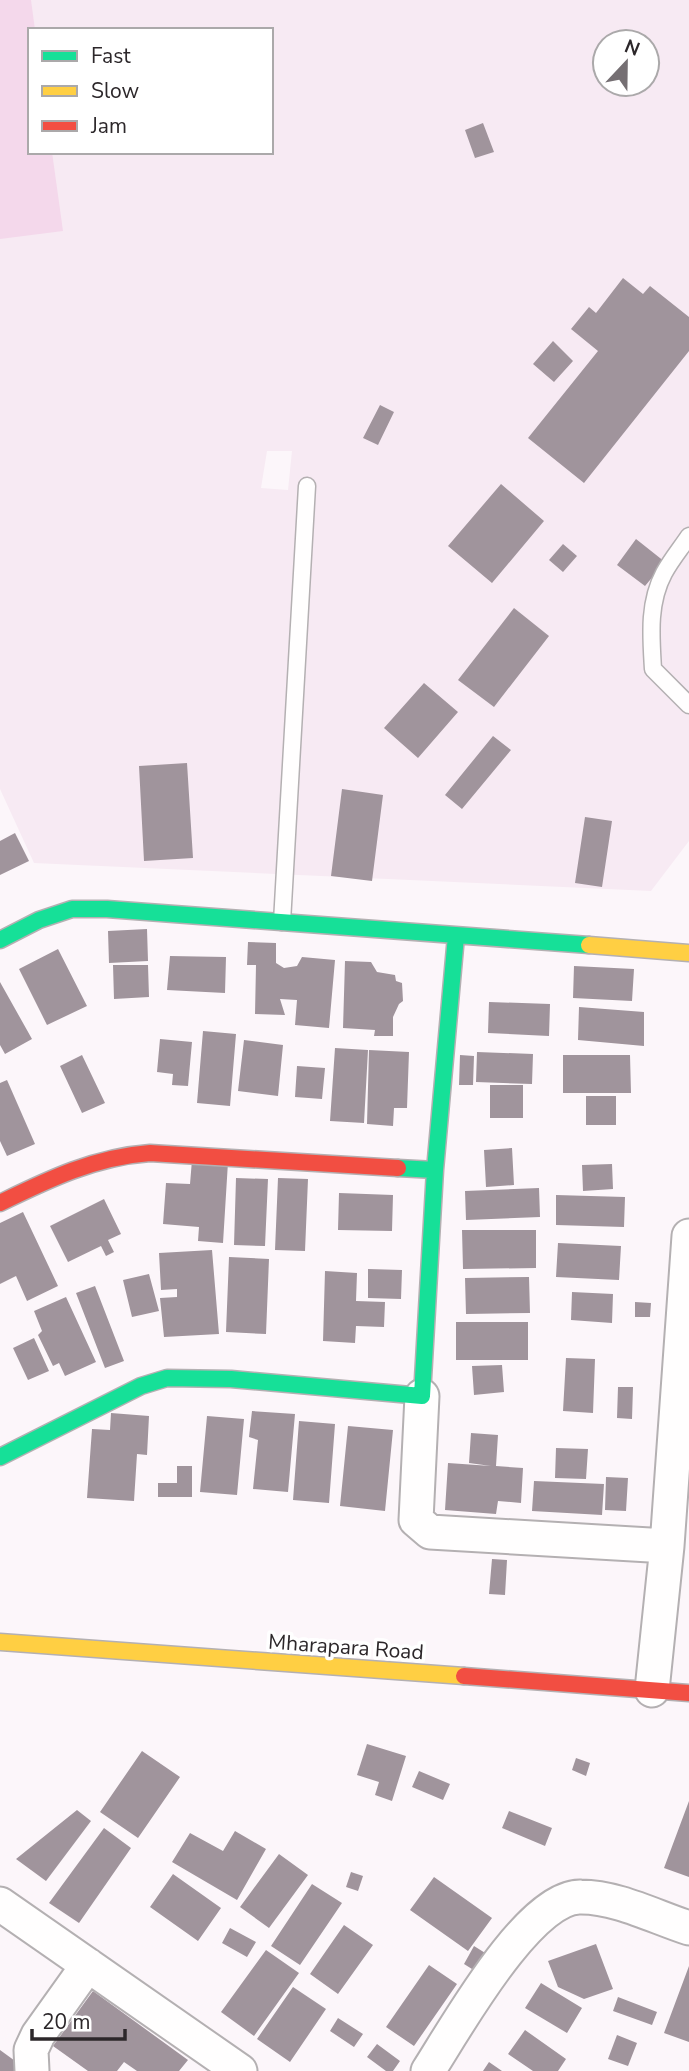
<svg xmlns="http://www.w3.org/2000/svg" width="689" height="2071" font-family="'Nunito Sans',sans-serif">
	<style>
		.built { fill: #f7eaf3; fill-rule: evenodd }
		.green { fill: #f4d8eb }
		.building { fill: #a0949c }
		.lines { fill: none; stroke-linecap: round; stroke-linejoin: round }
		.lane-casing { stroke: #b4b0b2; stroke-width: 19 }
		.street-casing { stroke: #b4b0b2; stroke-width: 37 }
		.fast-casing { stroke: #b4b0b2; stroke-width: 19 }
		.slow-casing { stroke: #b4b0b2; stroke-width: 19 }
		.jam-casing { stroke: #b4b0b2; stroke-width: 19 }
		.lane { stroke: #fffefe; stroke-width: 16 }
		.street { stroke: #fffefe; stroke-width: 33 }
		.fast { stroke: #16e098; stroke-width: 16 }
		.slow { stroke: #ffcf43; stroke-width: 16 }
		.jam { stroke: #f24e42; stroke-width: 16 }
		.labels { text-anchor: middle; dominant-baseline: central; stroke-width: 7; stroke-linejoin: round; paint-order: stroke }
		.street-label { font-size: 21px; fill: #2c272a; stroke: #fff }
	</style>
	<rect width="100%" height="100%" fill="#fcf6fa"/>
	<path class="built" d="M0,0H689V841L651,891L34,863L0,789ZM30,30H271V152H30ZM605,42H647V84H605ZM267,451H292L288,490L261,488Z"/>
	<path class="green" d="M0,0H31L35,30H30V152H52L63,231L0,239Z"/>
	<path class="building" d="M483,123L494,152L475,158L465,130Z
		M623,278L643,294L650,286L689,317V351L584,483L528,438L598,351L571,329L589,307L596,313Z
		M553,341L573,361L554,382L533,364Z
		M380,405L394,412L378,445L363,438Z
		M501,484L544,521L492,583L448,546Z
		M636,539L665,562L645,586L617,565Z
		M563,544L577,556L563,572L549,560Z
		M514,608L549,636L494,707L458,680Z
		M424,683L458,712L418,758L384,728Z
		M493,736L511,750L462,809L445,795Z
		M187,763L193,858L144,861L139,766Z
		M342,789L383,795L372,881L331,876Z
		M585,817L612,821L602,887L575,883Z
		M15,833L29,861L0,875V841Z
		M147,929L148,961L109,963L108,931Z
		M248,942L276,943V963L284,968L297,966L302,957L335,960L329,1028L295,1025L297,1000L280,999L285,1015L255,1014L256,965H247Z
		M58,949L87,1006L47,1025L19,969Z
		M170,956L226,957L225,993L167,990Z
		M345,961L371,962L377,972L395,975L396,981L402,983L403,1001L399,1004L393,1017V1036H374L375,1030L343,1028Z
		M113,965H148L149,997L114,999Z
		M574,966L634,969L632,1001L573,998Z
		M0,982L32,1039L5,1054L0,1045Z
		M489,1002L550,1004L549,1036L488,1033Z
		M579,1007L644,1012V1046L578,1040Z
		M203,1031L236,1034L230,1106L197,1103Z
		M160,1039L192,1042L188,1086L172,1085L173,1074L157,1072Z
		M244,1040L283,1045L278,1096L238,1091Z
		M335,1048L368,1050L364,1123L330,1121Z
		M369,1050L409,1052L407,1108H394L393,1126L367,1124Z
		M477,1052L533,1054L532,1084L476,1082Z
		M82,1055L105,1103L82,1113L60,1066Z
		M460,1055L474,1056L473,1085H459Z
		M563,1055H630L631,1093H563Z
		M297,1066L325,1068L322,1099L295,1097Z
		M7,1080L35,1144L7,1156L0,1141V1083Z
		M490,1085H523V1118H490Z
		M586,1096H616V1125H586Z
		M512,1148L514,1185L486,1187L484,1150Z
		M192,1160L228,1162L223,1243L198,1241L199,1227L163,1224L166,1183L190,1184Z
		M612,1164L613,1189L583,1191L582,1165Z
		M236,1178L268,1179L265,1246L234,1245Z
		M278,1178L308,1179L305,1251L275,1250Z
		M539,1188L540,1217L466,1220L465,1191Z
		M339,1193L393,1195L392,1231L338,1230Z
		M556,1195L625,1197L624,1227L556,1225Z
		M104,1199L121,1234L108,1240L114,1252L106,1256L101,1246L68,1262L50,1226Z
		M23,1212L58,1286L27,1301L16,1276L0,1284V1223Z
		M462,1230H536V1268L463,1269Z
		M558,1243L621,1246L619,1280L556,1277Z
		M212,1250L219,1334L164,1337L160,1298L177,1297V1289L161,1290L159,1253Z
		M229,1257L269,1259L266,1334L226,1332Z
		M368,1269L402,1270L401,1299L368,1298Z
		M325,1271L357,1273L356,1301L385,1302L384,1327L356,1326L355,1343L323,1341Z
		M149,1274L159,1311L132,1317L123,1280Z
		M529,1277L530,1313L466,1314L465,1278Z
		M95,1286L124,1361L105,1368L76,1293Z
		M572,1292L613,1294L612,1323L571,1320Z
		M66,1297L96,1362L65,1376L59,1363L53,1366L38,1335L42,1331L34,1311Z
		M635,1302L651,1303L650,1317H635Z
		M456,1322H528V1360H456Z
		M34,1338L49,1371L28,1380L13,1348Z
		M566,1358L595,1359L593,1413L563,1411Z
		M502,1365L504,1392L474,1395L472,1366Z
		M618,1387H633L632,1419L617,1418Z
		M252,1411L295,1414L288,1492L253,1489L258,1440L249,1437Z
		M111,1413L149,1416L147,1455L137,1454L134,1501L87,1498L92,1429L110,1430Z
		M207,1416L244,1419L237,1495L200,1492Z
		M299,1421L335,1424L329,1503L293,1500Z
		M348,1426L393,1430L385,1511L340,1506Z
		M471,1433L498,1435L496,1466L523,1468L521,1503L498,1501L496,1514L445,1510L448,1463L491,1466L469,1463Z
		M556,1448L588,1449L586,1479L555,1478Z
		M177,1466H192V1497H158V1483H177Z
		M606,1477L628,1478L626,1511L605,1510Z
		M534,1481L604,1484L602,1515L532,1511Z
		M492,1559L507,1560L505,1595L489,1594Z
		M367,1744L406,1756L392,1801L375,1795L379,1782L357,1775Z
		M142,1751L180,1777L138,1838L100,1812Z
		M576,1758L590,1763L586,1776L572,1770Z
		M419,1771L450,1784L443,1800L412,1787Z
		M689,1801V1877L664,1868Z
		M77,1810L91,1821L46,1881L16,1859Z
		M509,1811L552,1828L545,1846L502,1828Z
		M104,1828L131,1848L79,1923L49,1903Z
		M235,1831L266,1849L237,1900L172,1862L190,1833L223,1851Z
		M279,1854L308,1875L269,1928L240,1907Z
		M351,1872L363,1876L358,1891L346,1887Z
		M173,1874L221,1908L198,1941L150,1907Z
		M434,1877L492,1918L468,1951L410,1910Z
		M312,1884L342,1903L300,1965L271,1946Z
		M344,1925L373,1945L338,1994L310,1974Z
		M230,1928L256,1942L247,1957L222,1943Z
		M596,1944L613,1989L584,1999L558,1987L548,1961Z
		M474,1946L490,1956L480,1974L464,1964Z
		M266,1950L299,1973L254,2036L221,2012Z
		M429,1965L457,1984L414,2046L386,2027Z
		M689,1966V2042L664,2033Z
		M541,1983L582,2008L567,2033L525,2008Z
		M293,1987L326,2009L290,2062L257,2039Z
		M93,1991L188,2060L179,2071H137L124,2062L117,2071H88L53,2046Z
		M618,1997L657,2012L652,2025L613,2011Z
		M338,2018L363,2034L354,2047L330,2031Z
		M525,2030L566,2059L558,2071H533L508,2054Z
		M617,2035L637,2043L628,2066L608,2059Z
		M377,2044L400,2061L393,2071H386L367,2057Z
		M0,2050L22,2066L18,2071H0Z
		M489,2062L502,2071H483Z"/>
	<g class="lines">
		<defs>
			<path id="lane" d="M689,536C681,548 671,560 664,573C648,603 651,636 653,669L689,705
				M282,922L307,486"/>
			<path id="street" d="M422,1396L416,1520L430,1532L667,1546
				M652,1690L667,1546L689,1236
				M0,1904L240,2071
				M32,2071L31,2050L38,2035L88,1965
				M428,2071C454,2031 529,1895 581,1897C617,1897 655,1917 689,1928"/>
			<path id="fast" d="M0,940L39,920L72,909H107L589,945
				M398,1168L435,1170L456,936
				M0,1457L141,1386L167,1378L231,1379L422,1396L435,1170"/>
			<path id="slow" d="M589,945L689,953
				M0,1642L464,1676"/>
			<path id="jam" d="M0,1203C49,1179 95,1157 150,1153L398,1168
				M464,1676L689,1693"/>
		</defs>
		<use href="#lane" class="lane-casing"/>
		<use href="#street" class="street-casing"/>
		<use href="#fast" class="fast-casing"/>
		<use href="#slow" class="slow-casing"/>
		<use href="#jam" class="jam-casing"/>
		<use href="#lane" class="lane"/>
		<use href="#street" class="street"/>
		<use href="#fast" class="fast"/>
		<use href="#slow" class="slow"/>
		<use href="#jam" class="jam"/>
	</g>
	<g class="labels">
		<g class="street-label">
			<text transform="translate(346 1647) rotate(4)">Mharapara Road</text>
		</g>
	</g>
	<rect x="28" y="28" width="245" height="126" fill="#ffffff" stroke="#aba9aa" stroke-width="2"/>
	<rect x="42" y="51" width="35" height="10" fill="#16e098" stroke="#aba9aa" stroke-width="2"/>
	<text x="91" y="63" font-size="21" fill="#2c272a">Fast</text>
	<rect x="42" y="86" width="35" height="10" fill="#ffcf43" stroke="#aba9aa" stroke-width="2"/>
	<text x="91" y="98" font-size="21" fill="#2c272a">Slow</text>
	<rect x="42" y="121" width="35" height="10" fill="#f24e42" stroke="#aba9aa" stroke-width="2"/>
	<text x="91" y="133" font-size="21" fill="#2c272a">Jam</text>
	<g transform="translate(626 63) rotate(22)"><circle r="33" fill="#ffffff" stroke="#aba9aa" stroke-width="2"/>
	<path d="M0-5L12 26L0 18L-12 26Z" fill="#756f73"/>
	<text y="-10" font-size="19" font-weight="bold" text-anchor="middle" fill="#2c272a">N</text>
	</g>
	<path d="M32 2029v10h93v-10" fill="none" stroke="#2c272a" stroke-width="3.5"/>
	<text x="42" y="2029" font-size="21" fill="#2c272a" stroke="#ffffff" stroke-width="5" paint-order="stroke">20 m</text>
</svg>
